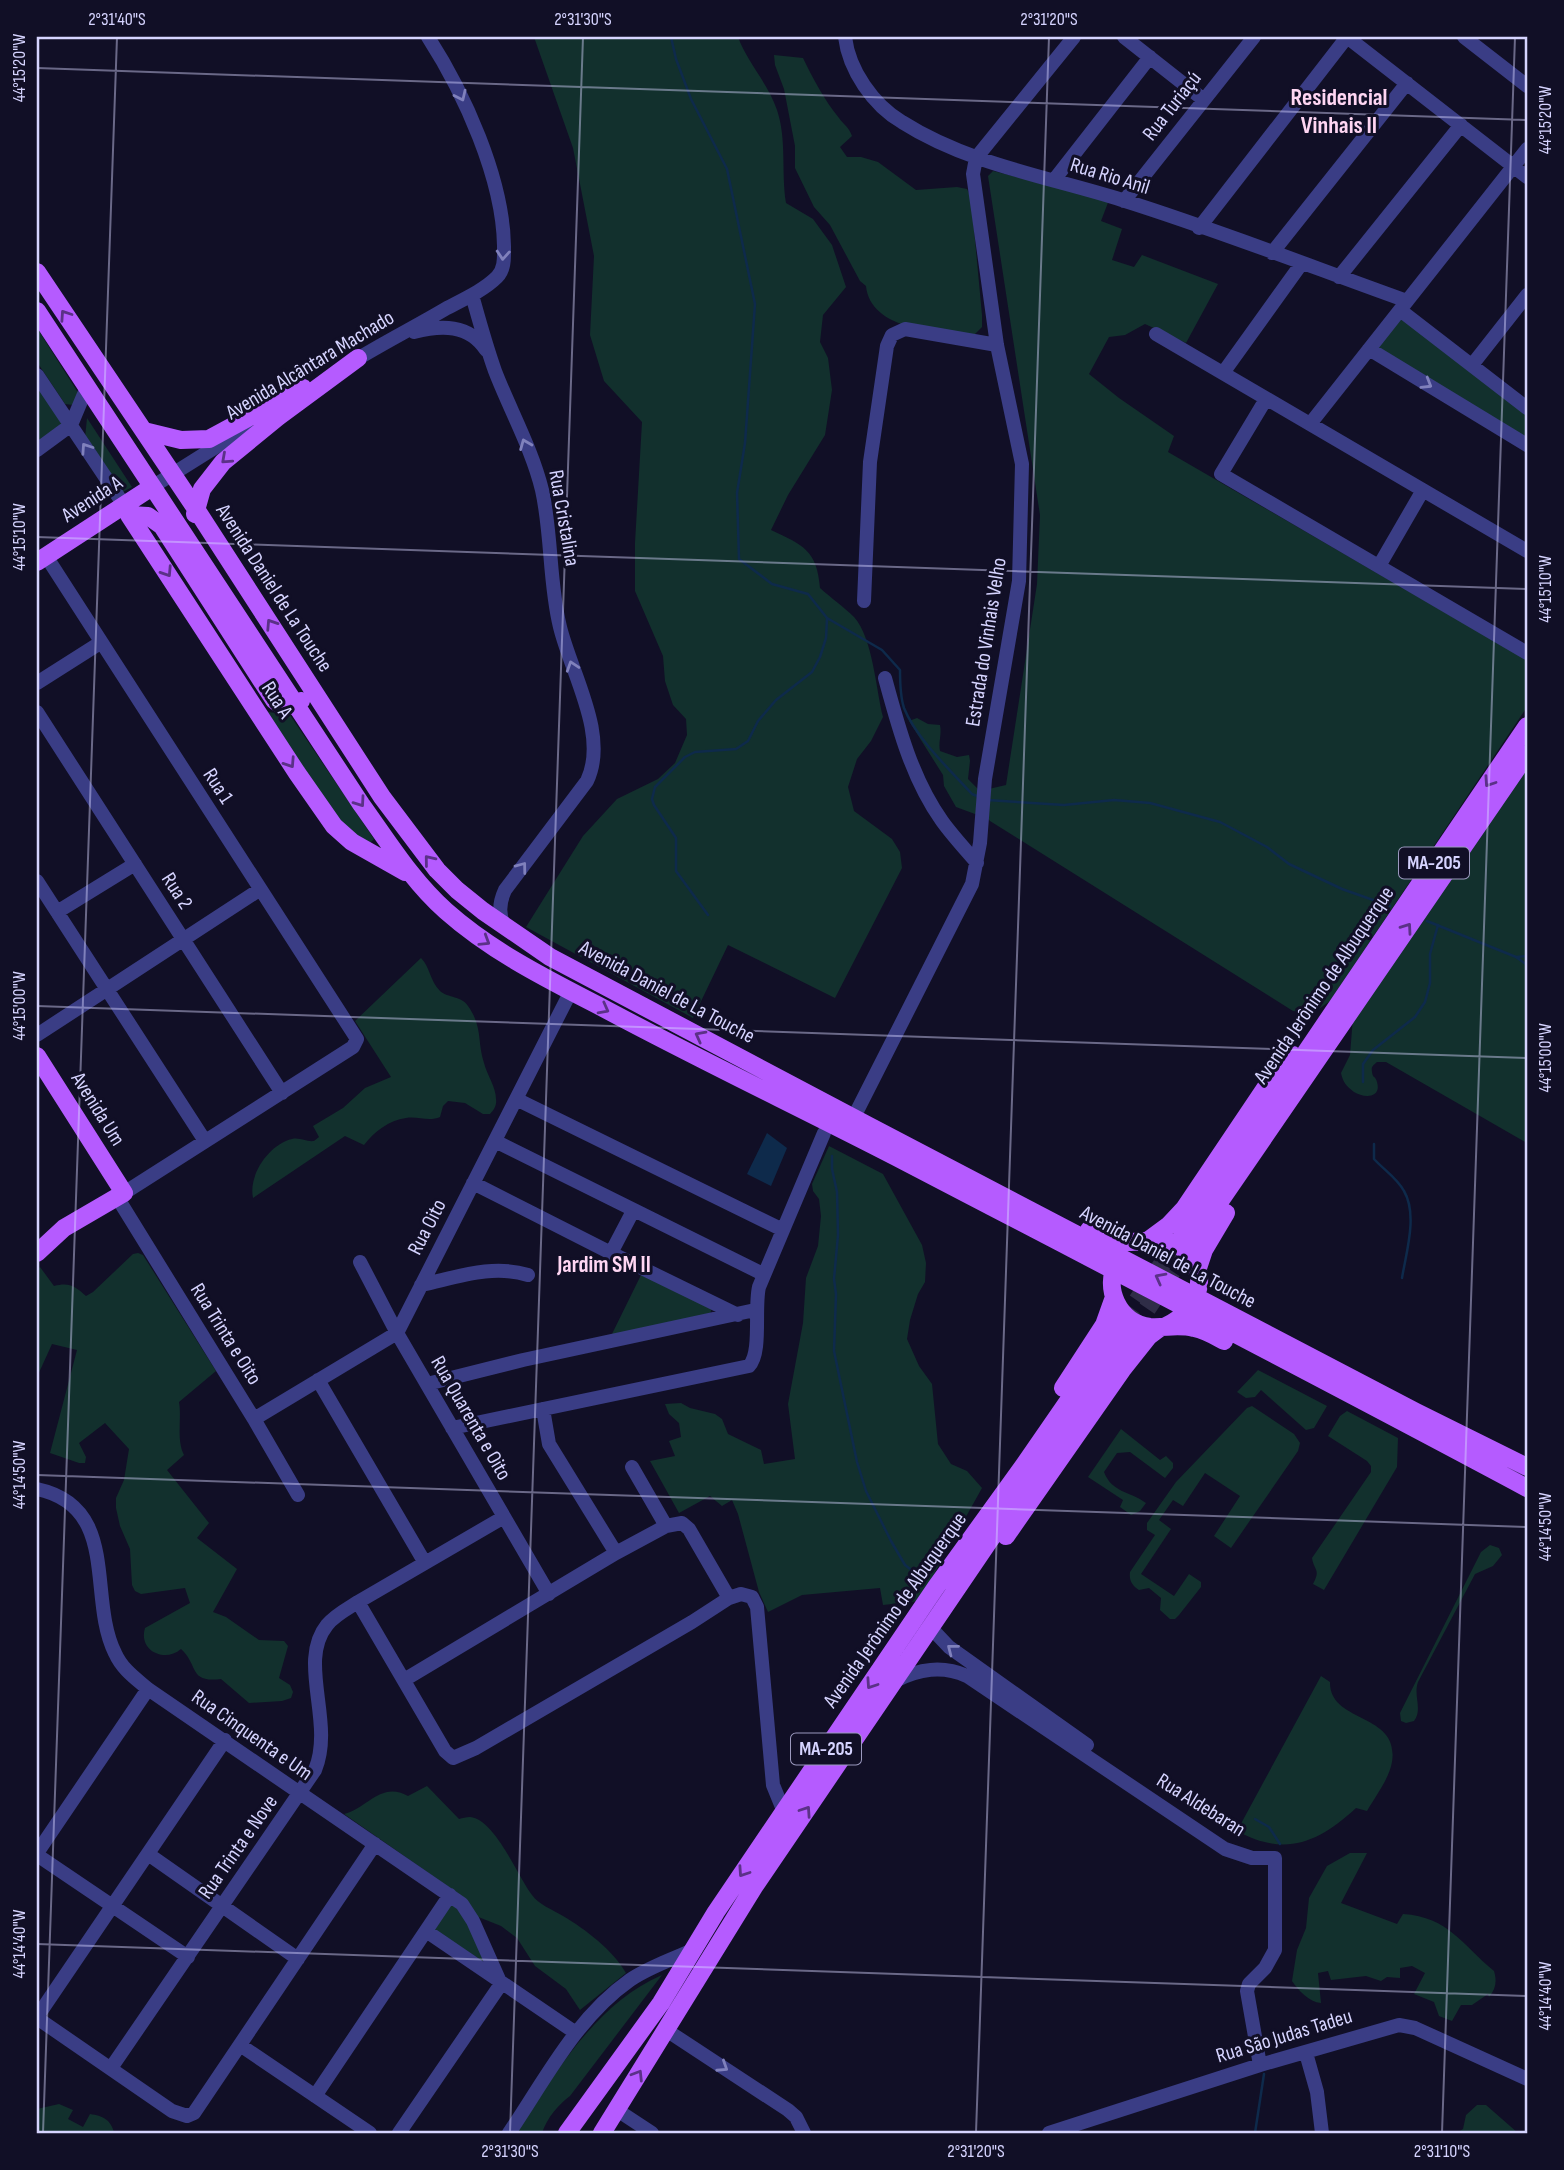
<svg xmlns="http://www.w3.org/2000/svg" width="1564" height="2170" font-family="'Sofia Sans Condensed',sans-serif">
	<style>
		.green { fill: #12302d }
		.water { fill: #0e2a4b }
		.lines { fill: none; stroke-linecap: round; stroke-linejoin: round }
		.stream { stroke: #0e2a4b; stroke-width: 2.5 }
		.major-tunnel { stroke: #2f2d47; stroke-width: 18; stroke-dasharray: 18 9; stroke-linecap: butt }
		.minor { stroke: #3a3d85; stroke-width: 14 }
		.major { stroke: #b55bff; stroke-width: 18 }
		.oneway { stroke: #8081bc }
		.oneway2 { stroke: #5b3188 }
		.ticks { fill: none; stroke: #d6d4ff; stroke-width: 2; stroke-opacity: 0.45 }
		.labels { text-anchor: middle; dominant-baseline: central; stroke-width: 6; stroke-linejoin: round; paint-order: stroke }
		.shield { fill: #110f26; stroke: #9b99be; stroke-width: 2 }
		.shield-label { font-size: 19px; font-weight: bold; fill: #d6d4ff }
		.street-label { font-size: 21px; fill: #d6d4ff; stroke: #110f26 }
		.neighbourhood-label { font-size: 23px; font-weight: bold; fill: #ffd6f3; stroke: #110f26 }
		.quarter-label { font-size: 24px; font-weight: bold; fill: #ffd6f3; stroke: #110f26 }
		.neatline { fill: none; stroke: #d6d4ff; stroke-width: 2.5 }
		.ticks-label { font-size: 18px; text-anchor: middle; fill: #d6d4ff }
	</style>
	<rect width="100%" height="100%" fill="#110f26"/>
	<path class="green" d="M534,37H738C747,62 768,83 777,110C787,140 781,171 786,203L813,219L832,245L846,287L823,315L820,342L828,358L832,390L825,435L788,495L771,530C803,545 817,550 820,588C831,598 844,607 854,617C873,638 876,690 883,717L871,741L857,759L848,787L854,811L892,839L900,852L902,868L835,998L728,945L693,1018L526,927L583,836L617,799L658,779L675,763L687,735L686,719L673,705L665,681L663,656L635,591V543L642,422L604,381L590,335L594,256L573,148Z
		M774,55L803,58C812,77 825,101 839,118C844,125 849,127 852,136L840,147L847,157H861L878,162L916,190L957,187L967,189L971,197L982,315V327L975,334C940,334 870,330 866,286L860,281L830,225L814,207L795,168V146L784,89L775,65Z
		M993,171L1109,200L1101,221L1122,229L1112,260L1134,267L1142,255L1218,284L1186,343L1145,324L1125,335L1109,337L1089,374L1119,398L1174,436L1168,452L1527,660V707L1330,1001L1312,1014L1293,1011L990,821L985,815L975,814L956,807L944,786L943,775L909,721L917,718L928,724L940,725C942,735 938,742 940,751L957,757L969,755L970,761L968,779L980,791L1006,785L1037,584L1040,515L988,176Z
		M1399,314L1527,414V440L1374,350Z
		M37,328L77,391V398L73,405L65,404L37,362Z
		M37,386L64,426L37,445Z
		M87,418L132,487L121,493L85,438Z
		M259,705L268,712L290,715L374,839L369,844L353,840Z
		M1527,763V1143L1386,1062H1377C1373,1066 1371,1066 1372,1072C1373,1079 1375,1075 1377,1082C1382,1099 1363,1098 1354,1092C1346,1086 1343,1082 1341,1073L1350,1055L1353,1017Z
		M421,958C430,967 430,981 440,991C448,998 462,996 468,1006C483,1027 477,1042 484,1063C487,1075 496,1087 496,1099C497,1105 494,1110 490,1114H483L465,1103L448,1101L443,1106L440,1117C429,1122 418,1116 406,1118C389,1120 374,1132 364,1145L345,1136L253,1198C248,1174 270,1144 292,1139C300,1137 306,1142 314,1141L319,1137L313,1126L343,1108L365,1088L391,1077L355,1021Z
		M829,1146L883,1174L922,1245L926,1263L925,1282L918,1294L910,1320L907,1339L919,1366L932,1384L938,1444L951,1464L967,1471L982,1488L919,1601L883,1605L880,1588L802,1595L768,1612L759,1592L738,1514L732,1500L722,1506L710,1496L679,1513L650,1461L675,1456L669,1441L681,1437L679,1423L669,1414L665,1404L681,1403L690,1408L715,1414L722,1419L728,1434L761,1450L764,1464L795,1459L788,1404L803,1323L806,1278L818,1246L821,1216L819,1199L813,1191L812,1184Z
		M138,1253L143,1255L216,1371L179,1402C182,1419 176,1439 184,1455L167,1470L209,1523L197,1538L237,1569L213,1612L226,1617L259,1640L284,1641L288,1646L279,1678L290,1685L293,1692L291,1698L282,1701L249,1703L221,1679C188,1683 199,1665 181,1649C165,1663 138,1651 145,1628L190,1603L185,1588L141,1594L135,1591L132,1585L130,1549L120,1526L116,1508V1498L124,1480L129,1449L105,1423L79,1443L86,1457L85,1463H79L50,1453L77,1350L52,1344L37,1377V1271L40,1267L54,1286C69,1282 75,1286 86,1296L93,1292L133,1254Z
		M641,1275L712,1307L710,1315L611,1336Z
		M1258,1370L1327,1406L1314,1428L1306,1430L1261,1390L1255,1397L1246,1398L1237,1392Z
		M1252,1406L1294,1434L1300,1443L1298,1451L1231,1548L1214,1536L1240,1496L1205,1473L1183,1506L1173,1500L1159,1520L1171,1529L1141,1574L1174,1596L1189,1574L1201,1582V1587L1179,1615L1175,1619H1170L1160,1610L1161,1598L1149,1588L1139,1590C1132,1585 1129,1581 1130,1572L1155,1535L1147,1530V1523L1176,1482L1247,1408Z
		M1347,1411L1398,1438L1397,1467L1324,1590L1313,1584C1321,1569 1314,1571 1312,1558L1371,1472V1466L1367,1461L1328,1436L1340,1416Z
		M1121,1429L1160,1460L1166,1456L1173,1463V1468L1165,1478L1130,1452L1117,1453L1104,1472C1112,1493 1130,1491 1146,1503L1140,1511L1131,1515L1120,1507L1123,1500L1088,1477Z
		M1490,1545L1499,1548L1502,1555L1493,1566L1475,1574L1418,1682C1413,1696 1423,1709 1414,1721L1406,1723L1401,1721L1400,1713L1481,1552Z
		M1321,1676L1330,1682C1329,1724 1400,1712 1392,1762C1389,1779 1375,1797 1367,1811L1356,1808C1318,1843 1285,1857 1237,1831Z
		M427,1786L459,1819C463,1818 466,1817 470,1817C495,1819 518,1877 532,1895C538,1904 553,1910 563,1916C585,1929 613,1950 626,1973L580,2010L566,1989L535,1966L517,1938L501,1926L476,1916L463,1897L344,1814C368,1808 381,1781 408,1796Z
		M1350,1853H1367L1341,1903L1397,1924L1403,1914C1449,1917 1462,1945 1494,1971C1497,1981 1496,1989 1489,1997L1488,1994L1472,2005H1461L1452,2021L1439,2016L1434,2002L1414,1994L1425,1973L1412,1966L1400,1968V1978L1387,1977L1381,1981L1366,1976L1331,1980L1328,1971L1318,1973L1321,2003C1309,2002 1298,1990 1292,1981L1297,1950L1306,1928L1309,1898L1327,1866Z
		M450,1902C467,1916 477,1942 484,1962L433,1929Z
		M662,1975L570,2096C558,2105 547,2118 542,2133H515C555,2074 595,2004 662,1975Z
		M59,2104L73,2110L68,2119L83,2127L90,2114C103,2116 110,2119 114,2132L117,2133H41L37,2129V2109Z
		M1477,2105H1486L1518,2133H1456L1463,2129L1466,2115Z"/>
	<path class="water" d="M767,1133L787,1148L771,1186L747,1174Z"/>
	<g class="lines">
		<path class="stream" d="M671,37L676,59L691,99L727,169L755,304L745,443L737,493L739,559L772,584L808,594L827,618L882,650L900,670C900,682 900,696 904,708C916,738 950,770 972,794L977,796
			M987,800L1064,805L1114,800L1150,803L1220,822L1267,847L1289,864L1342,889L1390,906
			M708,915L676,871V838L654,805L652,799L655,787L685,757L695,752L736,749L748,741L758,721L776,700L812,672L820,657L826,638L827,619
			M1427,921L1516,957L1527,965
			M1517,957L1527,956
			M1363,1082V1064L1373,1050L1415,1017L1425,1002L1430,983V954L1438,925
			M1374,1144V1159C1384,1170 1397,1178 1404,1191C1418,1215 1406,1253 1402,1278
			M832,1156V1169L837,1192L838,1235L834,1279L836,1294L834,1351L857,1462L866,1491L891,1541L905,1565L924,1580
			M1255,1819L1269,1827L1280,1844
			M1255,2133L1264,2074"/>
		<path class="major-tunnel" d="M1122,1323L1182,1235
			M1132,1331L1190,1245"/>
		<path class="minor" d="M845,37C849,70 873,105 902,122C968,164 1049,177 1122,200C1218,230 1312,267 1407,301
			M1124,37L1204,100
			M1347,37L1527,177
			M1464,37L1527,86
			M1054,180L1150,57
			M1124,201L1254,37
			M1199,228L1347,37
			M1272,253L1407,83
			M1339,277L1461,125
			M472,295C479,320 486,346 495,371C510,410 532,449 542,490C552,535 549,583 560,627C571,673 609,735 587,781L505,890C499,903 498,915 505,927
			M1400,310L1527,408
			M414,332C441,325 469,324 486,350
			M1156,334L1527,551
			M1369,349L1527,445
			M349,364C381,344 415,327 447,308C464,299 484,290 497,277C505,269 504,257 504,246C503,178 464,93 428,37
			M1472,365L1527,295
			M1223,373L1302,263
			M37,375L124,505
			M1266,399L1221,474L1527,653
			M1310,424L1527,149
			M37,450L71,425L87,387
			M152,487L246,428
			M46,556L357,1039L353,1047L124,1193
			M1379,566L1423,490
			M864,601L870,462L887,346L892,335L905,329L997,345
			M885,678C898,726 912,779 942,821C952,835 965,849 977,863
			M37,683L100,643
			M37,712L282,1093
			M37,881L205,1141
			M57,912L135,864
			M37,1035L259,890
			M516,1099L783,1230
			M858,1109L972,884L980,843L985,779L1019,581L1022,464L997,345L973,174L976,158L1074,37
			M495,1141L763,1274
			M473,1183L611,1253L738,1315
			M117,1197L254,1419L298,1495
			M611,1253L633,1211
			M360,1262L397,1333L549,1594
			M421,1285C458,1277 492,1264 528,1275
			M318,1380L425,1563
			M427,1384L523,1360L755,1310
			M543,1409L549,1444L616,1553
			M254,1419L397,1333L571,991
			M452,1428L749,1366C762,1353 754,1308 759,1287L824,1133
			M632,1467L666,1526
			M37,1489C121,1507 87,1597 115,1653C122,1669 135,1678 148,1689L462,1904L473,1921L501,1984
			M358,1602L445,1751L453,1758L476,1748L692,1622L729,1598L741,1594L752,1597L757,1607L773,1785L784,1812
			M931,1628L949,1647L1087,1745
			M404,1680L616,1553L666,1526L682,1523L689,1529L729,1598
			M895,1681C919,1669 942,1665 967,1676L1225,1849L1252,1858H1275
			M37,1853L148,1689
			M148,1854L298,1959
			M37,1855L188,1957
			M426,1931L576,2033
			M37,2017L225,1740
			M37,2018L172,2111L187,2116L194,2113L375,1844
			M666,2030L788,2110L796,2117L804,2133
			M240,2045L370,2133
			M1306,2053L1317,2092L1322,2133
			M1260,2065L1247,1991L1249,1984L1265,1968L1275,1950V1858
			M111,2068L315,1770C335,1722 297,1662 327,1625C335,1615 347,1609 358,1602L504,1517
			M315,2096L450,1895
			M617,2110L652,2133
			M399,2133L501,1984
			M509,2133C545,2080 576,2018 630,1980C649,1967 673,1959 693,1950
			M1049,2133L1260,2065L1399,2025L1415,2028L1527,2079"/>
		<path class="major" d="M37,272L196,509L382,797L437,870L457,890L483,911L550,957L869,1126L1416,1412L1527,1467
			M37,311L361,804C387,840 412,881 446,911C492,952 549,980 603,1008C700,1060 799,1107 896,1157C1107,1267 1318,1376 1527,1488
			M144,431L181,440L209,439L303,388
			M195,514L202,489L223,462L278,417L358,358
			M129,515L297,773L334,826L352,842L405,872
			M129,515L148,516L162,526L274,700C283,708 292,708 301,701
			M37,562L152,487
			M37,1056L124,1193L64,1228L37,1253
			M1089,1230C1100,1236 1113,1241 1125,1242C1144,1243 1160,1235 1178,1245C1214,1267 1200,1311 1166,1326
			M1182,1235L1527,726
			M1150,1239L1169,1225L1184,1209L1268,1084L1293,1055
			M1190,1245L1527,754
			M1118,1261C1102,1288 1119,1323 1150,1327C1165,1328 1179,1324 1194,1328C1205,1330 1215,1336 1224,1341
			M1197,1271L1204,1250L1226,1213
			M1063,1388L1104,1325L1114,1297
			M1006,1536L1122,1370L1149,1336L1161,1327
			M567,2133L661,2003L716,1912L936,1587L1024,1465L1122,1323
			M602,2133L754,1887L1132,1331"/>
	</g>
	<defs><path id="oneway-chevron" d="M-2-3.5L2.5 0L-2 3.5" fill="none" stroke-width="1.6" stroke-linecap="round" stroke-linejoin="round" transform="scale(1.75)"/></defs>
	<g class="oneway">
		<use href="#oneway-chevron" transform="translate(461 96) rotate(65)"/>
		<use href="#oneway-chevron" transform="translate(503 255) rotate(94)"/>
		<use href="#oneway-chevron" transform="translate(1427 384) rotate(31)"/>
		<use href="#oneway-chevron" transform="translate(525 444) rotate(-112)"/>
		<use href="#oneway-chevron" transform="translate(86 448) rotate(-124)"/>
		<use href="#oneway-chevron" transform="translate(572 666) rotate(-108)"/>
		<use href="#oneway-chevron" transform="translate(522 867) rotate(-53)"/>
		<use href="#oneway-chevron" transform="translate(952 1649) rotate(-142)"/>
		<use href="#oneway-chevron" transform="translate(723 2067) rotate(33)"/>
	</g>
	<g class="oneway2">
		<use href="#oneway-chevron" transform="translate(65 315) rotate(-124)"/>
		<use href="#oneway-chevron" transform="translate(226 459) rotate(138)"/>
		<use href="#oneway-chevron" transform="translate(167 572) rotate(57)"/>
		<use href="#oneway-chevron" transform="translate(271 624) rotate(-123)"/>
		<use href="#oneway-chevron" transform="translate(290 763) rotate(57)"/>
		<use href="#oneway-chevron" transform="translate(1489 782) rotate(124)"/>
		<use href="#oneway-chevron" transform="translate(360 802) rotate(55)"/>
		<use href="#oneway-chevron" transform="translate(429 860) rotate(-129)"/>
		<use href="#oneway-chevron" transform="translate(1407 928) rotate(-55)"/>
		<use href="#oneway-chevron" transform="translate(485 941) rotate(32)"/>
		<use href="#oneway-chevron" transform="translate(604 1009) rotate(28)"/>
		<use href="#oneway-chevron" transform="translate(700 1036) rotate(-152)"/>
		<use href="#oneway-chevron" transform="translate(1160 1278) rotate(-152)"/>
		<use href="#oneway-chevron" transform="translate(871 1684) rotate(124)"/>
		<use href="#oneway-chevron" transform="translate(806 1811) rotate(-56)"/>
		<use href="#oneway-chevron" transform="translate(743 1872) rotate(124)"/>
		<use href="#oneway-chevron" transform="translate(638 2075) rotate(-58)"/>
	</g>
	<path class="ticks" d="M37,68L1527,120M37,537L1527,589M37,1006L1527,1058M37,1475L1527,1527M37,1944L1527,1996M43,2133L117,37M510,2133L583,37M976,2133L1049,37M1442,2133L1515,37"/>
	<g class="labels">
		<g class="shield">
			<rect x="1399" y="847.5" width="70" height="31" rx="5"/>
			<rect x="791" y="1733.5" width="70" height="31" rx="5"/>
		</g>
		<g class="shield-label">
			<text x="1434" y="863">MA-205</text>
			<text x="826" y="1749">MA-205</text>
		</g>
		<g class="street-label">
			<text transform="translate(1172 106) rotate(-52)">Rua Turiaçú</text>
			<text transform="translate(1110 176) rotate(17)">Rua Rio Anil</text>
			<text transform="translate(310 365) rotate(-31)">Avenida Alcântara Machado</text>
			<text transform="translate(92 499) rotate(-33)">Avenida A</text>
			<text transform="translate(564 518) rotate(80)">Rua Cristalina</text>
			<text transform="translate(274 588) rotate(57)">Avenida Daniel de La Touche</text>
			<text transform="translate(986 642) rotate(-81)">Estrada do Vinhais Velho</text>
			<text transform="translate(277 700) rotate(57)">Rua A</text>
			<text transform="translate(218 786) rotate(57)">Rua 1</text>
			<text transform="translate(177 891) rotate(57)">Rua 2</text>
			<text transform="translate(1324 985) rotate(-56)">Avenida Jerônimo de Albuquerque</text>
			<text transform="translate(667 992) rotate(28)">Avenida Daniel de La Touche</text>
			<text transform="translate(98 1109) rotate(58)">Avenida Um</text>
			<text transform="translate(427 1227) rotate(-63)">Rua Oito</text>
			<text transform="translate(1168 1257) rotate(28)">Avenida Daniel de La Touche</text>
			<text transform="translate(226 1334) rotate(58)">Rua Trinta e Oito</text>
			<text transform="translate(471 1418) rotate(60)">Rua Quarenta e Oito</text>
			<text transform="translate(895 1610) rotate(-55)">Avenida Jerônimo de Albuquerque</text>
			<text transform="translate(252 1735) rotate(35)">Rua Cinquenta e Um</text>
			<text transform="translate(1201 1805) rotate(32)">Rua Aldebaran</text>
			<text transform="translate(238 1847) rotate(-55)">Rua Trinta e Nove</text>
			<text transform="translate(1284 2036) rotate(-17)">Rua São Judas Tadeu</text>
		</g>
		<g class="neighbourhood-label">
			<text x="604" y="1265">Jardim SM II</text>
		</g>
		<g class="quarter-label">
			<text x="1339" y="97">Residencial<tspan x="1339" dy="28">Vinhais II</tspan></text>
		</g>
	</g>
	<rect width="1564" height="2170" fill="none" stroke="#110f26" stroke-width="77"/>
	<rect x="38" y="38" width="1488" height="2094" class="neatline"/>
	<g class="ticks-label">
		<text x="117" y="25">2°31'40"S</text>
		<text x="583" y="25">2°31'30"S</text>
		<text x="1049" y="25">2°31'20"S</text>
		<text transform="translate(19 68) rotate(-90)" y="6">44°15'20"W</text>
		<text transform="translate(1545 120) rotate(-90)" y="6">44°15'20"W</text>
		<text transform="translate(19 537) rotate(-90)" y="6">44°15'10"W</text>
		<text transform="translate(1545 589) rotate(-90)" y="6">44°15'10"W</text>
		<text transform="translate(19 1006) rotate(-90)" y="6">44°15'00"W</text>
		<text transform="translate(1545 1058) rotate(-90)" y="6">44°15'00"W</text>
		<text transform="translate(19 1475) rotate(-90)" y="6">44°14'50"W</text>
		<text transform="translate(1545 1527) rotate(-90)" y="6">44°14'50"W</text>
		<text transform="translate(19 1944) rotate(-90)" y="6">44°14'40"W</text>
		<text transform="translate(1545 1996) rotate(-90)" y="6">44°14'40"W</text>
		<text x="510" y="2157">2°31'30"S</text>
		<text x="976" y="2157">2°31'20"S</text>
		<text x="1442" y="2157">2°31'10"S</text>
	</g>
</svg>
